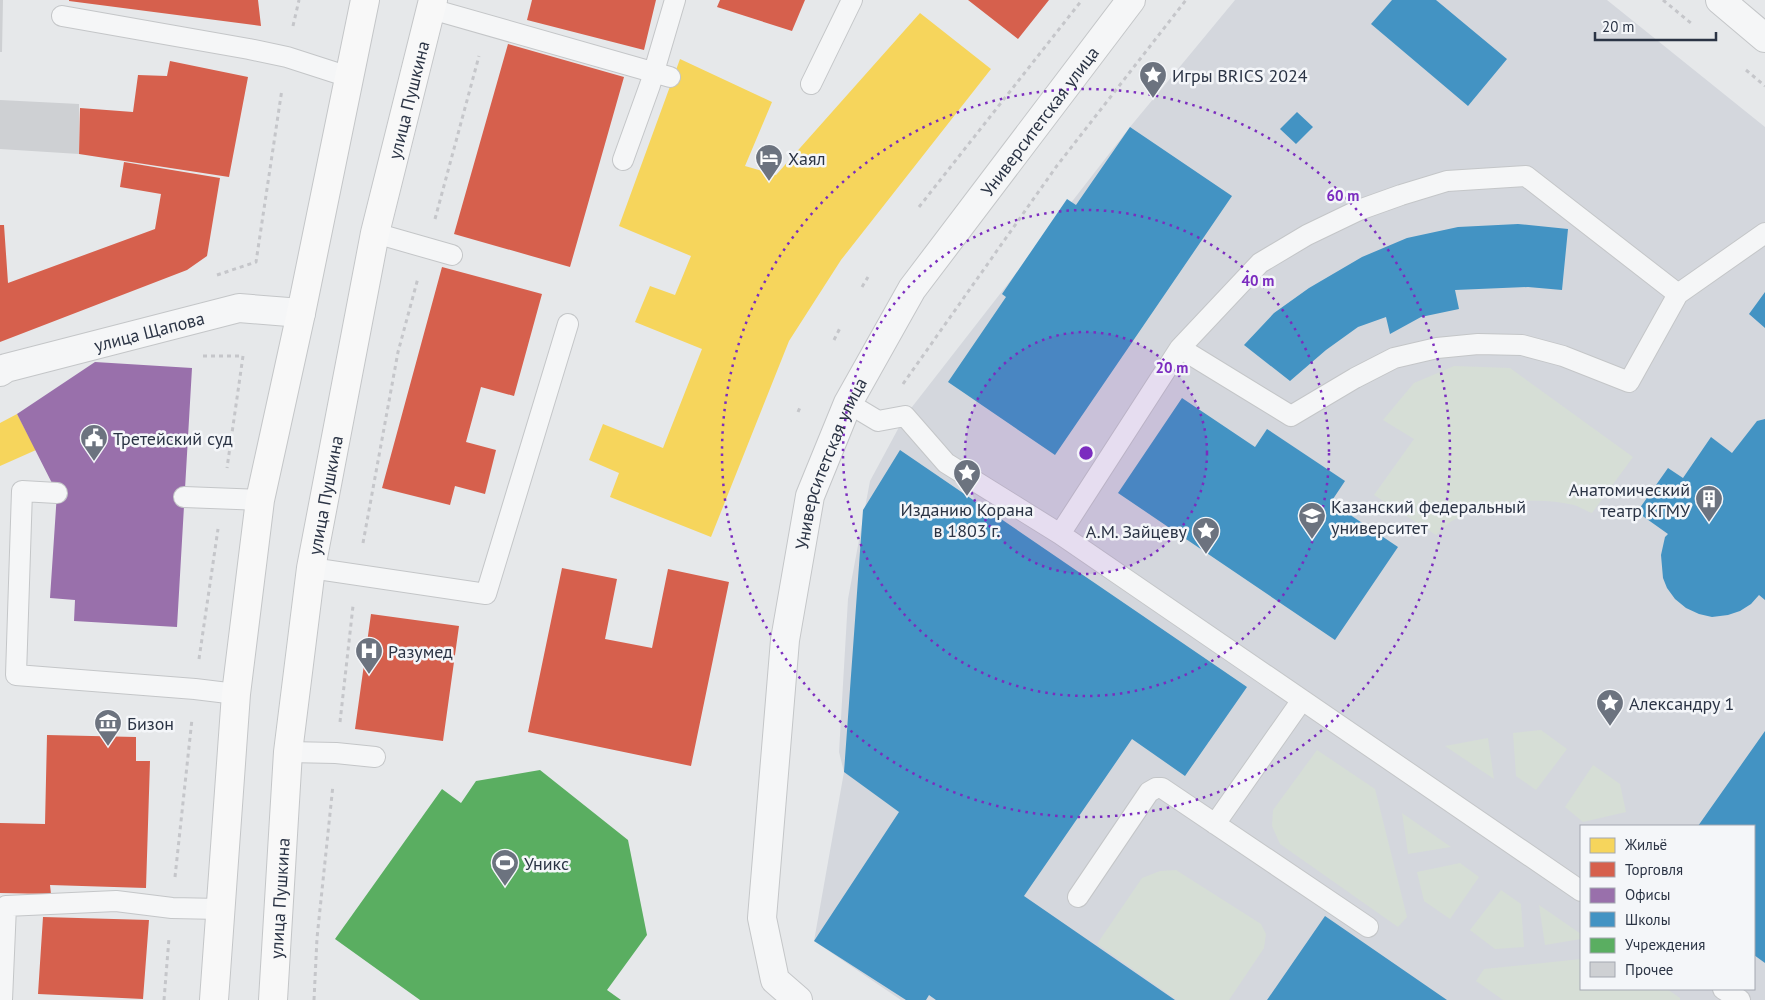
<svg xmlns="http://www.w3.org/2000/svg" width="1765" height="1000" font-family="'PT Sans',sans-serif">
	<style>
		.built { fill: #d4d7dd; fill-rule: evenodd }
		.green { fill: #d6ded6 }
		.homes { fill: #f6d55c }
		.shops { fill: #d6604d }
		.offices { fill: #9970ab }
		.schools { fill: #4393c3 }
		.public { fill: #5aae61 }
		.building { fill: #ced0d3 }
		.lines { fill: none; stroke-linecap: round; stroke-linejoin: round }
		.service-casing { stroke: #c4c6c8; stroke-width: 22 }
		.minor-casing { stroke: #c4c6c8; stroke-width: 30 }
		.tertiary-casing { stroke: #c4c6c8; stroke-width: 30 }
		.secondary-casing { stroke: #c4c6c8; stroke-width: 30 }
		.path { stroke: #c5c6ca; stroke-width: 3; stroke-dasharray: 4 4; stroke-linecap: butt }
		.service { stroke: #f5f6f7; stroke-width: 20 }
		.minor { stroke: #f5f6f7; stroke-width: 28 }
		.tertiary { stroke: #f5f6f7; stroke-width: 28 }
		.secondary { stroke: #f8f8f8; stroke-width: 28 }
		.ring { fill: none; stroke: #7b2cbf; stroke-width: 2.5; stroke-dasharray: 2.5 5 }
		.labels { text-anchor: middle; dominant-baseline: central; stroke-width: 5; stroke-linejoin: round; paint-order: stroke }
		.poi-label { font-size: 18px; fill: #2b3445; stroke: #f4f6f9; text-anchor: start }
		.street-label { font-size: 18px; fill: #2b3445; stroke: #f4f6f9 }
		.centre { fill: #7b2cbf; stroke: #f4f6f9; stroke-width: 2.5 }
		.ring-label { font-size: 15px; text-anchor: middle; font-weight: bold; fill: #7b2cbf; stroke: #f4f6f9; stroke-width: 5; stroke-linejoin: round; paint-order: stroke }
	</style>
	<rect width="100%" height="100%" fill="#e6e8ea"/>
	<path class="built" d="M1235,0H1607L1765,127V1000H901L814,941L844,772L839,752L848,599L870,481L905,416L1130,127ZM1581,826H1754V989H1581Z"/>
	<path class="green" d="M1454,366L1510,368L1633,457L1592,513C1586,511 1580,507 1574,505C1536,496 1488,501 1454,520C1447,523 1442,530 1436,535L1374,495L1414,439L1383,420L1414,383Z
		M1541,730L1567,749L1536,790L1516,776L1513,733Z
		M1488,738L1494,779L1445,746Z
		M1317,750L1375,789L1407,917L1398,927L1280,844L1272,826L1273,810Z
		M1593,765L1620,784L1626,812L1583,822L1565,807Z
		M1402,813L1451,847L1408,854Z
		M1460,863L1479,877L1450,919L1424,901L1417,872Z
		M1176,870L1261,924L1266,934L1264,948L1229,1000H1177L1097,944L1142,878L1160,871Z
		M1501,890L1521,904L1524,947L1495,949L1470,930Z
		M1539,905L1581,934V939L1545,945Z
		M1581,959V989H1667L1680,998V1000H1503L1476,981L1484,969Z"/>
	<path class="homes" d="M920,13L991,69L841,260L789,341L711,537L610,497L619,473L589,460L603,424L663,448L702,349L635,322L650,286L675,295L691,256L619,226L680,59L772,102L745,166L776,175Z
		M17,414L36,450L0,466V423Z"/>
	<path class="shops" d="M69,0H258L261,26L69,1Z
		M532,0H656L644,50L527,20Z
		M720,0H805L792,31L717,7Z
		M968,0H1049L1018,39Z
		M508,44L624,77L570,267L454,234Z
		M170,61L248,77L229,177L79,154L80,108L133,112L138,75L167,76Z
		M124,162L220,178L207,256L187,270L0,342V225H4L8,283L155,229L161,194L120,187Z
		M442,267L542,294L514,396L481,387L466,442L496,450L485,494L455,486L450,505L382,488Z
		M562,568L617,579L605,639L652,648L668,569L729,582L691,766L528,732Z
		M371,614L459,626L443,741L355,729Z
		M47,735L136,737V761H150L146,888L50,885L51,894L0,893V823L45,824Z
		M43,917L149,920L143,999L38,994Z"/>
	<path class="offices" d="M95,362L192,368L177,627L74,621L75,600L50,598L57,493L17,414Z"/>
	<path class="schools" d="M1392,0H1436L1507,59L1468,106L1371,24Z
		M1297,112L1313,127L1296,144L1280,129Z
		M1130,127L1232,196L1055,455L948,382L1006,297L1002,294L1067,199L1076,205Z
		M1518,224L1568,229L1562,290L1528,287L1455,290L1459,309L1421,317L1390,334L1386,317L1358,327L1326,350L1290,381L1244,345L1274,313L1309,288L1362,257L1407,238L1458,227Z
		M1765,292V328L1749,314Z
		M1182,398L1255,447L1267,429L1345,481L1331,502L1398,547L1335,640L1118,493Z
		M1765,419V600L1759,595L1751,604L1740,611L1728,615L1712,617L1699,614L1686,608L1675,599L1667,588L1663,578L1661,555L1665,537L1668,534L1637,512L1668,468L1683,478L1711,437L1732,453L1757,421Z
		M900,450L1247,687L1185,776L1132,739L1024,896L1175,1000H936L929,995L926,1000H906L814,941L899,812L844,772L863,510Z
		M1765,731V963L1754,955V826H1698Z
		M1325,916L1447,1000H1267Z"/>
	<path class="public" d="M540,770L628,840L647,935L607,990L621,1000H420L335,939L442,789L461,803L476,781Z"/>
	<path class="building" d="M0,0H3L2,52H0Z
		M0,100L79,104V154L0,149Z"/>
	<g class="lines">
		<defs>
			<path id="service" d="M431,9L670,77
				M62,16L249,49L287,57L349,77
				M811,84L852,0
				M623,160L650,85L675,0
				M375,233L452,255
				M1180,348L1291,416L1355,378L1394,358L1437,348L1478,344L1522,345L1563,356L1629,382L1678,294L1765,233
				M848,403L878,421L905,416L946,463L1060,534L1581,891
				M57,493L22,491L16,675L195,689L236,694
				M184,497L260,500
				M1060,534L1180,348L1260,263L1307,235L1359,210L1401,195L1447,181L1526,176L1678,294
				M311,568L486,594L568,324
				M288,752L336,753L375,757
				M1215,824L1302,700
				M1078,897L1149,792L1156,788H1162L1368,927
				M1723,989L1740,1000
				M2,1000L6,906L116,901L172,908L220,909"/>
			<g id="minor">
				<path id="s1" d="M0,372L6,368L239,308L301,313"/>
				<path id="s2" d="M798,1000L775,980L762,918L785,640L810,496L848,403L912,289L1131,0"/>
			</g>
			<path id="tertiary" d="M1720,0L1765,38"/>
			<g id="secondary">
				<path d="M214,1000L236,694L260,500L301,313L365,0"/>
				<path id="s3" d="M273,1000L288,752L311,568L375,233L433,0"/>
			</g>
		</defs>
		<use href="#service" class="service-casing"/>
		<use href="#minor" class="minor-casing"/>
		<use href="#tertiary" class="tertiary-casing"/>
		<use href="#secondary" class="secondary-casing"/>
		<path class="path" d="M1663,0L1692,24
			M293,26L299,0
			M1746,70L1765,86
			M919,207L1082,0
			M435,219L479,56
			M217,275L256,262L282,89
			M862,287L868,277
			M834,340L840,328
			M203,356H243L227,468
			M903,384L1056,167L1186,0
			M798,412L801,405
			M363,543L398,352L418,278
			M199,659L218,529
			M340,722L353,606
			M175,877L192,719
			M164,1000L169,938
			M314,1000L317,938L333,785"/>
		<use href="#service" class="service"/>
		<use href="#minor" class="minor"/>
		<use href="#tertiary" class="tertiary"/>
		<use href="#secondary" class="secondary"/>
	</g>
	<circle cx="1086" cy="453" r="121" fill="#7b2cbf" fill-opacity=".12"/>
	<g class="ring">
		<circle cx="1086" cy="453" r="121"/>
		<circle cx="1086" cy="453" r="243"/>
		<circle cx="1086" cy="453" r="364"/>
	</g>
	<defs>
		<symbol id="sight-pin" viewBox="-11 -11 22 30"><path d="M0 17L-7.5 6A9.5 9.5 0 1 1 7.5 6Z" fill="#6c737f" stroke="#f4f6f9"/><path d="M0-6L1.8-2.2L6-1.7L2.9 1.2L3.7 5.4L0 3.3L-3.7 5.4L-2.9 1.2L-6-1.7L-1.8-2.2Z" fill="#fff"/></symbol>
		<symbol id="hotel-pin" viewBox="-11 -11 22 30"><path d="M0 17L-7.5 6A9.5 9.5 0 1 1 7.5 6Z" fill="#6c737f" stroke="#f4f6f9"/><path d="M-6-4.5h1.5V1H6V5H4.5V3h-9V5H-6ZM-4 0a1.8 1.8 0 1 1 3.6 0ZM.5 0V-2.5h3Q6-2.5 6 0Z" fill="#fff"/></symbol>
		<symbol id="civic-pin" viewBox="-11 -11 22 30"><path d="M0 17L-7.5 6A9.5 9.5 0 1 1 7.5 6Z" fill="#6c737f" stroke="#f4f6f9"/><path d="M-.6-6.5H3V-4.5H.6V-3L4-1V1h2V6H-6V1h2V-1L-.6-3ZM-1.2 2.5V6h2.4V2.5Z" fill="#fff"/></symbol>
		<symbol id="building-pin" viewBox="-11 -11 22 30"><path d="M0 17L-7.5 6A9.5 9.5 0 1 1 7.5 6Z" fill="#6c737f" stroke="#f4f6f9"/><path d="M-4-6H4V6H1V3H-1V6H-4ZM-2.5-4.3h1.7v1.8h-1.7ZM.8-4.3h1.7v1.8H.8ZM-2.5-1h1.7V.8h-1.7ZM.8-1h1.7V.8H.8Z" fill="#fff"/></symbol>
		<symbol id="university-pin" viewBox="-11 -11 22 30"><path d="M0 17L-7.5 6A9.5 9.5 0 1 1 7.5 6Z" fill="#6c737f" stroke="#f4f6f9"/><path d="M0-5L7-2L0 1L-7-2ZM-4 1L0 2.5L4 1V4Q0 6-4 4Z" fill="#fff"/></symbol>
		<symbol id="hospital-pin" viewBox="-11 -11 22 30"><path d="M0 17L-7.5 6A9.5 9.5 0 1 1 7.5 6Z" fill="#6c737f" stroke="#f4f6f9"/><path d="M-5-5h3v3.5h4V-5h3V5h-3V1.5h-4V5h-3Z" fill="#fff"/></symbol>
		<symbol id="museum-pin" viewBox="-11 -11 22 30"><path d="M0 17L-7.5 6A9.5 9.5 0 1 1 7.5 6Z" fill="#6c737f" stroke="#f4f6f9"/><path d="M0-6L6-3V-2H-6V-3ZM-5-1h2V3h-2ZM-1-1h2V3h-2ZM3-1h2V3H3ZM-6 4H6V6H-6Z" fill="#fff"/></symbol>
		<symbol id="stadium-pin" viewBox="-11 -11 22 30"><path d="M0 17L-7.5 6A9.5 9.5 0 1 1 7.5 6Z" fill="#6c737f" stroke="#f4f6f9"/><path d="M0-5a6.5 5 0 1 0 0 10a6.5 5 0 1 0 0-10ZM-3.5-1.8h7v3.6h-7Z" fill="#fff"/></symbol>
	</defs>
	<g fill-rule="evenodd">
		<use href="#sight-pin" x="1137" y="59" width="32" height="43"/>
		<use href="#hotel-pin" x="753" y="142" width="32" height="43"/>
		<use href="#civic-pin" x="78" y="422" width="32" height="43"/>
		<use href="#sight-pin" x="951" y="457" width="32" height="43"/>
		<use href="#building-pin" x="1693" y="483" width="32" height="43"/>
		<use href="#university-pin" x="1296" y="500" width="32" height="43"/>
		<use href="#sight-pin" x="1190" y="515" width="32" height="43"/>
		<use href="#hospital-pin" x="353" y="635" width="32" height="43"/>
		<use href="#sight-pin" x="1594" y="687" width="32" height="43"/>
		<use href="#museum-pin" x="92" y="707" width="32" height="43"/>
		<use href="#stadium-pin" x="489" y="847" width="32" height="43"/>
	</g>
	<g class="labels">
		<g class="poi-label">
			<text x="1172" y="75">Игры BRICS 2024</text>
			<text x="788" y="158">Хаял</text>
			<text x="113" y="438">Третейский суд</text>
			<text x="1690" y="489" text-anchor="end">Анатомический<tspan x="1690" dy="21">театр КГМУ</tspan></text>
			<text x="1331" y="506">Казанский федеральный<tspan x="1331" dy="21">университет</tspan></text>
			<text x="967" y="509" text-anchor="middle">Изданию Корана<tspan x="967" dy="21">в 1803 г.</tspan></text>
			<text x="1187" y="531" text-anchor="end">А.М. Зайцеву</text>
			<text x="388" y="651">Разумед</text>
			<text x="1629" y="703">Александру 1</text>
			<text x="127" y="723">Бизон</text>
			<text x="524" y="863">Уникс</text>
		</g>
		<g class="street-label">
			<text stroke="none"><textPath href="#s3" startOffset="912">улица Пушкина</textPath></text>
			<text stroke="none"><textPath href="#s2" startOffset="961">Университетская улица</textPath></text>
			<text stroke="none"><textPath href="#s1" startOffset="155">улица Щапова</textPath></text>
			<text stroke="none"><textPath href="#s2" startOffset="556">Университетская улица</textPath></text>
			<text stroke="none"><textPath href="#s3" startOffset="508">улица Пушкина</textPath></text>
			<text stroke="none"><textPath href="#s3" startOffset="102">улица Пушкина</textPath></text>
		</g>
	</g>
	<circle cx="1086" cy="453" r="8" class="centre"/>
	<g class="ring-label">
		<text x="1343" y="201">60 m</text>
		<text x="1258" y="286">40 m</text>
		<text x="1172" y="373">20 m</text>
	</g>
	<rect x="1580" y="825" width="175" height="165" fill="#f4f6f9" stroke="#a4a8b1"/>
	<rect x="1590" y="838" width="25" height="15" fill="#f6d55c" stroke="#a4a8b1"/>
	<text x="1625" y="850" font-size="15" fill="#2b3445">Жильё</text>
	<rect x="1590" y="862" width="25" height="15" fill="#d6604d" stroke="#a4a8b1"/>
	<text x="1625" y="875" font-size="15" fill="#2b3445">Торговля</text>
	<rect x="1590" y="888" width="25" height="15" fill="#9970ab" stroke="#a4a8b1"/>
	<text x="1625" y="900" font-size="15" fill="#2b3445">Офисы</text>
	<rect x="1590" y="912" width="25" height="15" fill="#4393c3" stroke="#a4a8b1"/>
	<text x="1625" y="925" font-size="15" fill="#2b3445">Школы</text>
	<rect x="1590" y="938" width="25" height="15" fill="#5aae61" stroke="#a4a8b1"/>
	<text x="1625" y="950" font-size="15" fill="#2b3445">Учреждения</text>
	<rect x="1590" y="962" width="25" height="15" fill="#ced0d3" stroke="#a4a8b1"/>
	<text x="1625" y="975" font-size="15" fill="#2b3445">Прочее</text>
	<path d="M1595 32v8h121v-8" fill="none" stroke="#2b3445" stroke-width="2.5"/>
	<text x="1602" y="32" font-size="15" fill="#2b3445" stroke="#f4f6f9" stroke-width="4" paint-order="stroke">20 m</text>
</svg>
